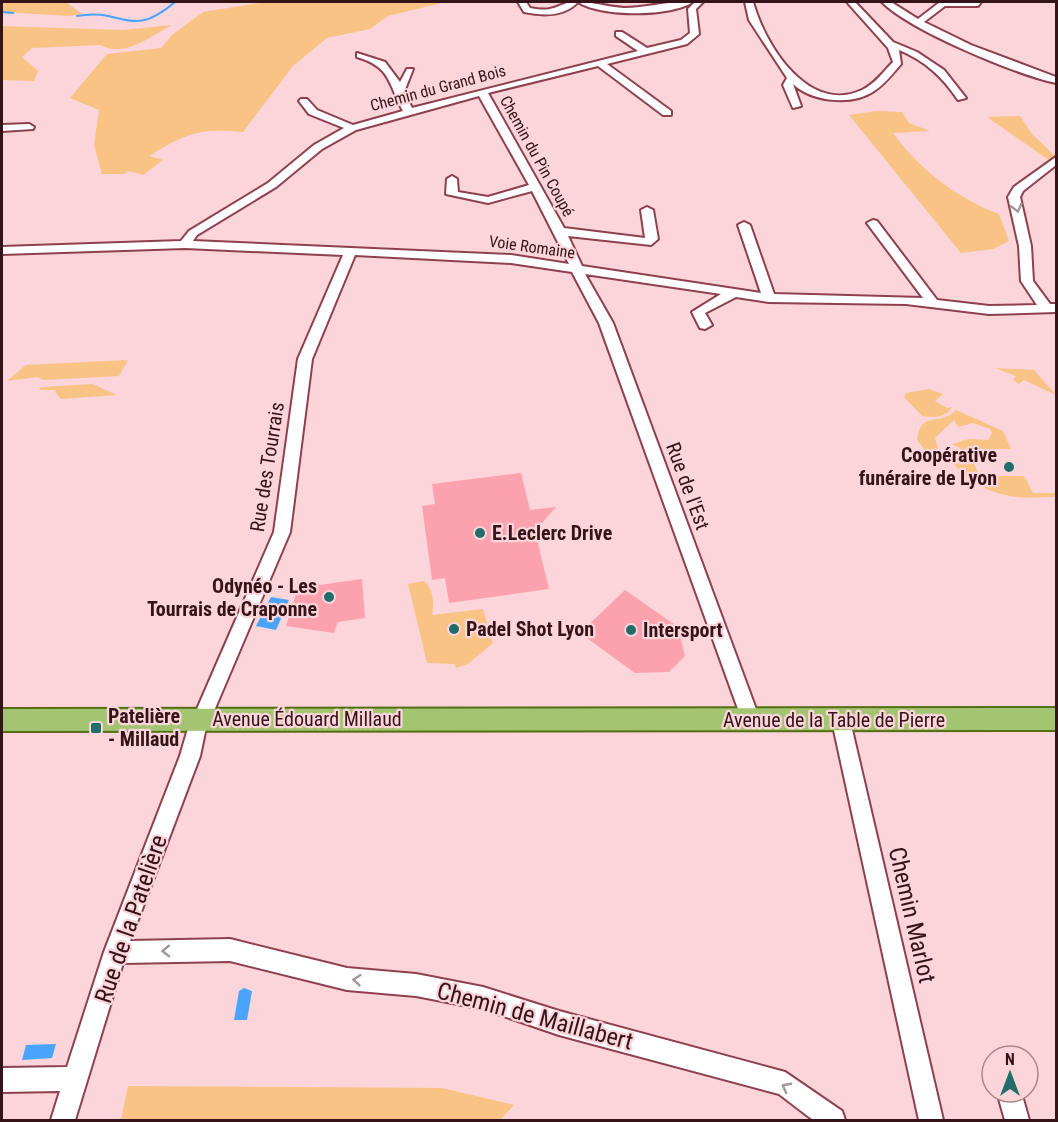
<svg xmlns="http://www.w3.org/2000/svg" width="1058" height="1122" font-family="'Roboto Condensed',sans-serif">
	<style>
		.green { fill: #f8c384 }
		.water { fill: #49a4fd }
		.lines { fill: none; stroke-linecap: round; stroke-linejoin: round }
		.stream { stroke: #49a4fd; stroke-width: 2 }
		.building { fill: #fca2ae }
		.minor-casing { stroke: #8f404e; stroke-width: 4 }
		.major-casing { stroke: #546e14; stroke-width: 4 }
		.minor { fill: #fff; fill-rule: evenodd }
		.major { fill: #a3c571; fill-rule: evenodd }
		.oneway { stroke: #a49598 }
		.poi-dot { fill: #226d69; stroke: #fbd5d9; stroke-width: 2 }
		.labels { text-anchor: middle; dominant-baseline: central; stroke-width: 4.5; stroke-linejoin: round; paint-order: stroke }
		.far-street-label { font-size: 16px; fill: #341319; stroke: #fbd5d9 }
		.poi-label { font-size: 20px; font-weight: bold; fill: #341319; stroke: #fbd5d9; text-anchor: start }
		.street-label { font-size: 20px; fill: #341319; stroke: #fbd5d9 }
		.near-street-label { font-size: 24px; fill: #341319; stroke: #fbd5d9 }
	</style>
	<rect width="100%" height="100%" fill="#fbd5d9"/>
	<path class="green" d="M2,2H66L82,14L69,16L2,12Z
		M266,2H446L388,16L370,29L327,38L293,66L243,132C199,128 187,133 149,156L163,160L143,175L128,171L124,174H102L94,145L99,110L70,98L107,54L161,48L172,35L203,12Z
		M172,25C153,35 123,59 101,45L32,48L22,57L38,71L34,81L2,80V26L123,30Z
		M876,111L902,112L909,123L930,131L893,133C919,169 958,199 999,214L1009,241L993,249L961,253L849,115Z
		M1020,116L1032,134L1056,157V165L987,117Z
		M128,360L119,376L44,380L37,377L7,381L26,365Z
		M995,368L1034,370L1056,395L1024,380L1019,384L1013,380L1016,376Z
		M93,384L117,395L61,399L55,392L56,390H39L41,387Z
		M929,389L943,394L935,401L947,408L952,407C946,418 933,418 922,416L904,397L906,393Z
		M956,410L1003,431L1011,449H962L952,444L969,439L988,440L992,433L990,429L973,423L958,427L954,420L935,438L942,463L934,461L917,440C920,410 940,427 956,410Z
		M949,447L971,456L981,480H996L995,476H1024L1033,493H1056V497C1041,497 1025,499 1010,496C986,492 949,474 949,447Z
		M424,581C434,589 434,605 432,615L483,609L493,643L468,664L456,668L455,664L427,663L408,584Z
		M128,1086L442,1088L514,1105L500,1120H121Z"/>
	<path class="water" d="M271,597L289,600L276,630L256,626Z
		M244,988L252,991L247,1020H234L239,991Z
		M56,1044L52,1058L22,1060L26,1045Z"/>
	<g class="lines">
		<path class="stream" d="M2,12L13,13
			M77,16C124,7 129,41 175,2"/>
	</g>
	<path class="building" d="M521,473L530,510L556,507L535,531L549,589L449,603L445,578L432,580L422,506L435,504L432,484Z
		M362,579L365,618L338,622L334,633L286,626L298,588Z
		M625,590L678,627L685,656L669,672L635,673L580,633Z"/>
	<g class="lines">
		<defs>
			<path id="minor" d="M518,2H526L530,8C551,12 552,8 570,2C585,0 608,7 624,8C647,8 671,0 693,2C670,17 601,17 578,2C564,17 543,16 524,12Z
				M695,2H703L696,9L699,34L687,44L607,64L671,111V115H663L598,66L488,93L564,228L645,238L641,210L647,207L653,210L658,239L651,245L568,236L582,266L761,293L738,225L744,222L750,225L774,294L923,298L867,223L873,220L877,221L937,300L989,306L1037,305L1021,281L1019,246L1008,197L1014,187L1056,157V165L1023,191L1020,197L1031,246L1033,281L1050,304H1056V312L989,314L906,304L769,302L736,297L705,313L712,325L705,329L700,328L692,312L721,294L585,274L613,323L760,720L758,726L751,728L744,726L742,720L599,323L572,272L511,263L355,255L312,359L290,532L205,732L200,756L130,941L230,939L347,968L416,974L483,987L559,1011L785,1072L842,1111L845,1120H813L779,1094L559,1035L483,1009L416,996L347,990L230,961L123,963L75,1120H51L60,1091L2,1092V1068L67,1067L104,952L180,756L187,732L274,532L298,359L343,255L185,248L2,254V247L181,241L189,231L268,183L314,145L344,128L309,114L299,101L301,99H307L317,110L353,125L403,111C388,83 391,67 357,57V53L385,62L400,82L407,69H413L404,92L412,108L638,51L616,36V32H622L647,48L681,40L690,33L688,9ZM479,96L529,185L488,197L458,192L457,179L452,176L447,179L446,194L488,203L532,191L569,264L511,255L193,241L197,235L276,187L322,149L356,130Z
				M745,2H753C765,45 808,115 862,90C875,84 884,71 893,62L888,48L847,2H855L893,42L917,52L944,70L966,98L958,100C942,76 925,61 899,50L901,64C893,73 884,85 874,91C852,106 812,102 793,84L801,106L793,108L783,85L787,78L749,20Z
				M882,2H891L918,19L940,2H981L978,6H945L924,22L971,45L1056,77V83C1015,74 911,31 882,2Z
				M29,124L34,127L33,129L2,131V125Z
				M841,713L848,715L850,721L943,1120H919L832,721L834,715Z
				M997,1092H1021L1029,1120H1005Z"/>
			<path id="major" d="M1056,708V730L2,731V709Z"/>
		</defs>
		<use href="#minor" class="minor-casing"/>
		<use href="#major" class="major-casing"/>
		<use href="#minor" class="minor"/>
		<use href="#major" class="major"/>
	</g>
	<defs><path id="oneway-chevron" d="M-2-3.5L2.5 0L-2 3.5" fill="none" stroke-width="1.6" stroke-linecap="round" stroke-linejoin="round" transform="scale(1.5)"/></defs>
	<g class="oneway">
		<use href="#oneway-chevron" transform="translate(1017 208) rotate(76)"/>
		<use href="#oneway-chevron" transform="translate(166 951) rotate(179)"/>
		<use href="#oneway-chevron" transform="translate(357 980) rotate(-175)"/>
		<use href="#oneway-chevron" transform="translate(786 1087) rotate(-152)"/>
	</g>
	<g class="poi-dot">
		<circle cx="1009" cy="467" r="6"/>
		<circle cx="480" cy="533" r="6"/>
		<circle cx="329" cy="597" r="6"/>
		<circle cx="454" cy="629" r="6"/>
		<circle cx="631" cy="630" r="6"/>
		<rect x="90" y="722" width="12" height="12" rx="3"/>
	</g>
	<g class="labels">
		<g class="far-street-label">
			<text transform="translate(438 88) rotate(-15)">Chemin du Grand Bois</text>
			<text transform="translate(537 156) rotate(61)">Chemin du Pin Coupé</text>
			<text transform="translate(532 247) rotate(8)">Voie Romaine</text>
		</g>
		<g class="poi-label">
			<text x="997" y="455" text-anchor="end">Coopérative<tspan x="997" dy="23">funéraire de Lyon</tspan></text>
			<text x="492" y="533">E.Leclerc Drive</text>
			<text x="317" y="586" text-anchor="end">Odynéo - Les<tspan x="317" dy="23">Tourrais de Craponne</tspan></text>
			<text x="466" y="629">Padel Shot Lyon</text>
			<text x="643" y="630">Intersport</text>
			<text x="108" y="716">Patelière<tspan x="108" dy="23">- Millaud</tspan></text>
		</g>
		<g class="street-label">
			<text transform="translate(267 467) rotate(-81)">Rue des Tourrais</text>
			<text transform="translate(688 486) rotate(70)">Rue de l'Est</text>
			<text x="307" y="719">Avenue Édouard Millaud</text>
			<text x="834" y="720">Avenue de la Table de Pierre</text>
		</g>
		<g class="near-street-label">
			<text transform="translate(912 915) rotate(77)">Chemin Marlot</text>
			<text transform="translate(131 919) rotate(-71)">Rue de la Patelière</text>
			<text transform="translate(535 1016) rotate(15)">Chemin de Maillabert</text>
		</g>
	</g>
	<rect width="1058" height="1122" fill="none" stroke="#341319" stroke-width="6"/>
	<g transform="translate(1010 1074)"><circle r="28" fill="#fbd5d9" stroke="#ab878c" stroke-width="1.5"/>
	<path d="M0-4.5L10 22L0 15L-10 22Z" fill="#226d69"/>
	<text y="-9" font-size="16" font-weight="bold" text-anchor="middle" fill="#341319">N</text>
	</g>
</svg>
